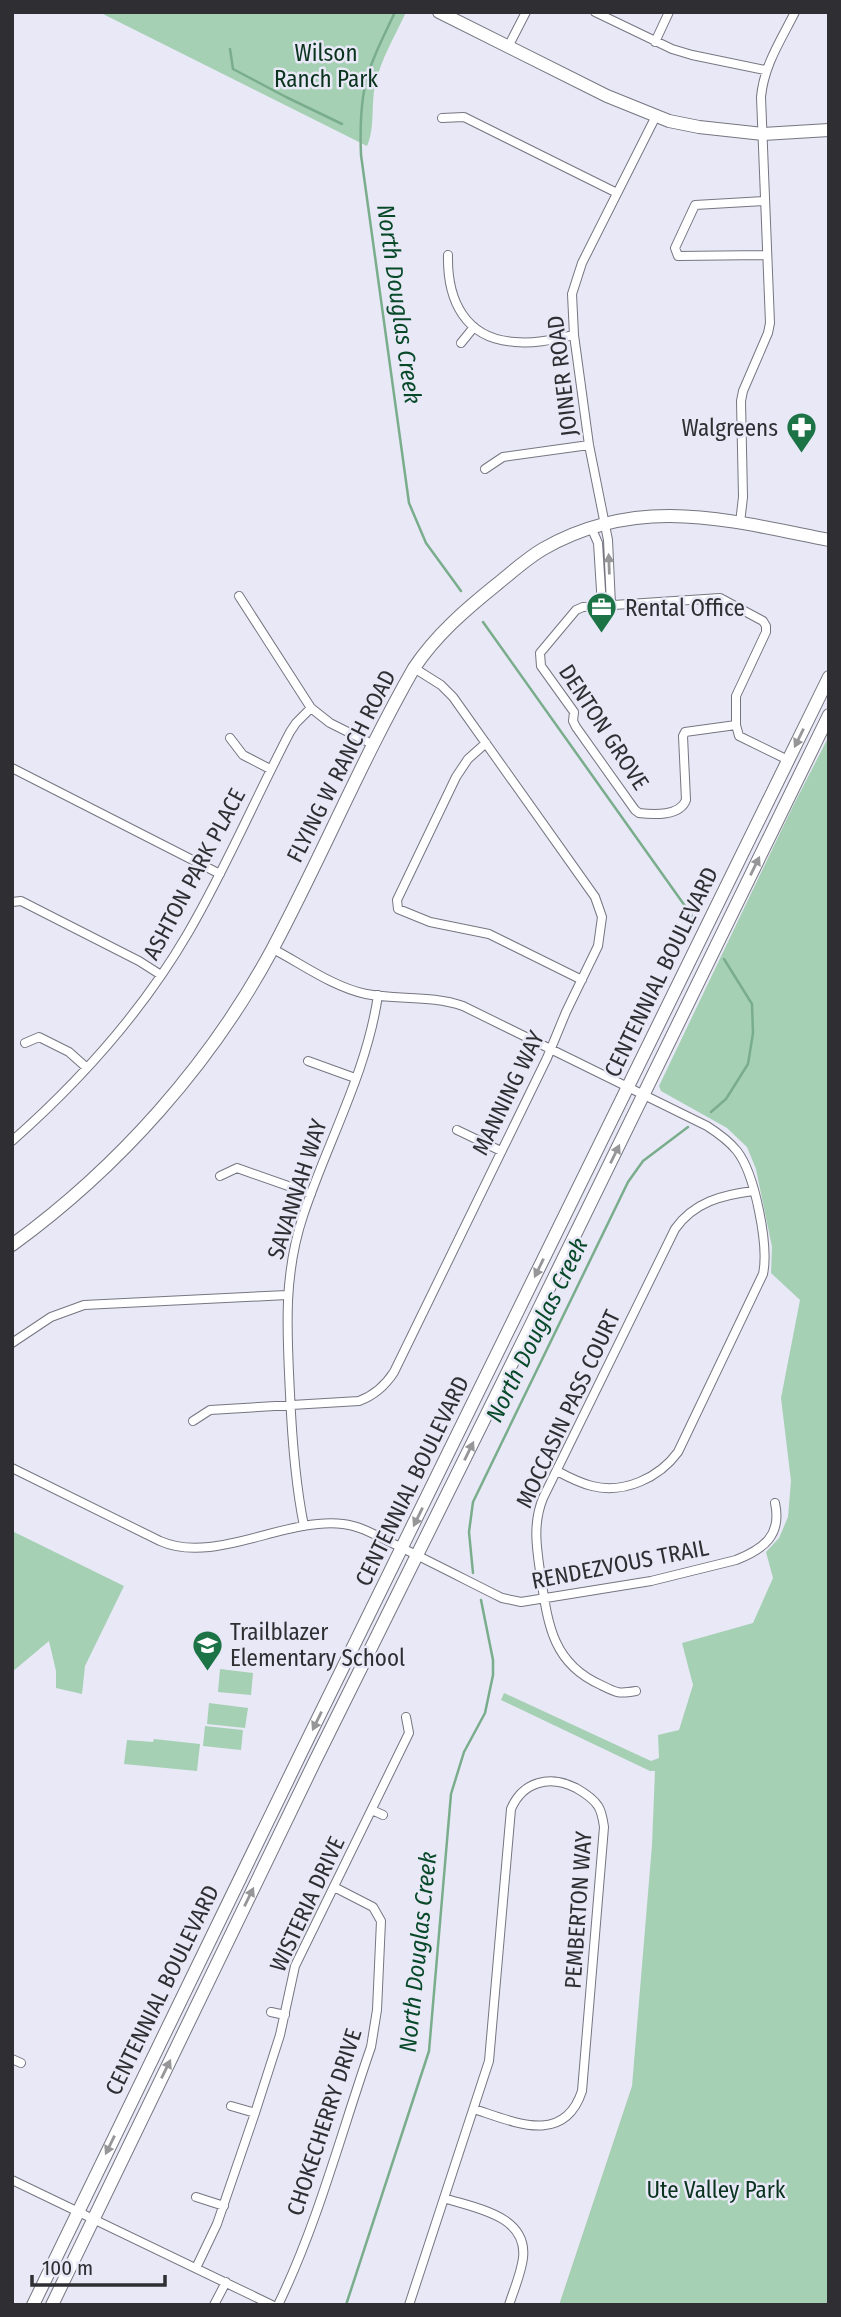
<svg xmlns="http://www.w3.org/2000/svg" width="841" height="2317" font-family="'Fira Sans Condensed',sans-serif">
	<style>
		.green { fill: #a5d0b4 }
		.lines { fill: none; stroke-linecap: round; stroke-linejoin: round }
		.stream { stroke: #7aad8c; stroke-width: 2.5 }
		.street-casing { stroke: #757681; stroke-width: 10 }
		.secondary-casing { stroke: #757681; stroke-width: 14 }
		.street { stroke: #fff; stroke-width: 8 }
		.secondary { stroke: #fff; stroke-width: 12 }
		.oneway { fill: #969699 }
		.labels { text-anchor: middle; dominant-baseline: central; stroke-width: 5; stroke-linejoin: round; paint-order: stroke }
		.park-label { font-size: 23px; fill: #09331d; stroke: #e8e8f6 }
		.street-label { font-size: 23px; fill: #2e2e33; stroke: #e8e8f6 }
		.poi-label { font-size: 23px; fill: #2e2e33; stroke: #e8e8f6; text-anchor: start }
		.water-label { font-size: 24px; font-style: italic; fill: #08492a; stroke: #e8e8f6 }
	</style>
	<rect width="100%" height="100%" fill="#e8e8f6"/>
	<path class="green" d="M99,12H406C395,36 381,59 375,85C371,105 375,129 367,146Z
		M829,736V2305H559L632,2086L652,1845L655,1771H650L501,1700L504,1693L651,1761L659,1758L658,1735L679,1730L693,1685L682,1643L753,1623L773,1578L766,1552L779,1538L788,1517L791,1481L781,1398L800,1300L771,1273L772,1247L756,1169L747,1147L727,1128L661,1091L659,1086L793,806Z
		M12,1531L124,1586L85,1666L82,1694L56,1688V1671L49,1641L12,1672Z
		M220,1669L253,1673L251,1695L218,1692Z
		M209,1703L248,1708L245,1728L207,1724Z
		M205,1726L243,1730L241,1750L203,1746Z
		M154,1739L200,1744L197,1771L124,1764L127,1740L153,1742Z"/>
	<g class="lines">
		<path class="stream" d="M395,12C385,34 373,55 367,78C360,103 360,130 361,155L409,503L426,543L461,591
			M230,49L233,69L286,97L342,124
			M483,622L695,920
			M711,1112L726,1099L748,1064L753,1033L752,1004L724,959
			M473,1573L469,1532L473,1502L628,1182L643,1161L688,1127
			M346,2305L429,2051L451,1794L464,1752L485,1713L493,1675V1660L481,1600"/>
		<defs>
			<path id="street" d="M595,12L672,49L692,55L765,70
				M655,42L669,12
				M508,47L526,12
				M442,118L464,117L617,193
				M765,201L695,205L675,248L678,256L767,255
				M448,255C447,300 465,339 515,342C535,344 555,339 574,335
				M461,343L474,327
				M485,469L503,457L589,445
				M740,523L743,497L741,401L743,391L768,333L770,323L761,97C764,65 781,40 795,12
				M591,527L598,543L602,606
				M239,596L311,708L330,723L374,745
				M611,605L608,540L589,445L574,335L572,294L582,263L656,116
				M736,725L685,732L683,736L686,800C680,816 654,815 639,813L635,810L576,727L573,721L574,712L541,666L540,653L576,610L583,607L720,598L763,621L766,626V632L736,696V725L739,736L788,760
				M230,738L243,755L270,769
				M486,743L468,759L456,777L397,900L398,909L430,922L489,934L582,980
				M12,768L220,874
				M12,902L21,901L139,961L161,975
				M273,949C302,964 333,987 366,994C397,1000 432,995 463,1006L707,1126C718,1133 729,1141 737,1151C755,1174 769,1246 763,1274L678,1452C659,1478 624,1494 592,1486C580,1483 568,1477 557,1471
				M25,1043L39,1037L69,1052L87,1068
				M308,1061L355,1078
				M457,1130L501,1151
				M12,1141C80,1081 142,1012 188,933C226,868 255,799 290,732L296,723L311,708
				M220,1176L237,1168L311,1194
				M12,1343L51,1317L84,1305L287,1295
				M193,1421L210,1410L359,1401C375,1395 385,1386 394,1372L547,1058L566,1012L598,946L602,917L595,897L453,697L441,685L414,668
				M12,1468L160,1541C214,1565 285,1517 343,1524C361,1526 377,1536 392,1543C429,1561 466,1580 502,1598L521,1602L651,1581L736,1560C764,1549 782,1535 775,1503
				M304,1526C295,1482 292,1439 290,1394C287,1332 283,1276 303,1216C327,1143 367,1072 378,995
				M636,1691C618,1694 617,1693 601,1685C553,1664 548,1625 541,1578C537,1550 532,1525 543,1498L675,1229C694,1202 722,1195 753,1191
				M372,1810L383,1815
				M271,2012L285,2015
				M12,2059L21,2063
				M231,2106L255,2113
				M12,2180L272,2305
				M196,2197L224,2206
				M444,2198C474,2208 528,2215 523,2258C521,2274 514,2289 509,2305
				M196,2268L217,2224L255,2113L280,2035L295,1966L409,1733L406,1717
				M214,2305L226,2282
				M278,2305C318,2223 341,2133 371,2047L377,2010L381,1921L373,1907L334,1887
				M409,2305L489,2061L511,1809C523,1781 550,1775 576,1788C583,1792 593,1798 598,1806C602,1812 603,1820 604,1827L582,2091C564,2146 514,2122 474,2109"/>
			<path id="secondary" d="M439,12L607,96L669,121L699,127L763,134L829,130
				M12,1245C118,1168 211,1064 273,948C322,856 362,759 414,668C436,635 465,610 496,585C511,573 526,559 543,549C639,494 727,520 829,540
				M33,2305L300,1755L829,677
				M52,2305L314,1763L527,1333L829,715"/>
		</defs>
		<use href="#street" class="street-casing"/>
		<use href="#secondary" class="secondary-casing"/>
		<use href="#street" class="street"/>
		<use href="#secondary" class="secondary"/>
	</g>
	<defs><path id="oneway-solid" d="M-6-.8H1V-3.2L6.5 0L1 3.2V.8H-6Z" transform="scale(1.75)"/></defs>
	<g class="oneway">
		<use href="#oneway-solid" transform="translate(609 564) rotate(-92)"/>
		<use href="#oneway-solid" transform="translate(799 738) rotate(116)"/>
		<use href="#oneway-solid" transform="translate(755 866) rotate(-64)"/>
		<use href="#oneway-solid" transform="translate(615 1154) rotate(-64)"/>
		<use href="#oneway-solid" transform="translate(539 1268) rotate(116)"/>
		<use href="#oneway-solid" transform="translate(469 1451) rotate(-64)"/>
		<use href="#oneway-solid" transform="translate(418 1517) rotate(116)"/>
		<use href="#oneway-solid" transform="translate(317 1721) rotate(116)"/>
		<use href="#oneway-solid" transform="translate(249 1897) rotate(-64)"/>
		<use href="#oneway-solid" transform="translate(166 2069) rotate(-64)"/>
		<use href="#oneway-solid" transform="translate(110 2145) rotate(116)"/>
	</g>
	<defs>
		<symbol id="pharmacy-pin" viewBox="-11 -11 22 30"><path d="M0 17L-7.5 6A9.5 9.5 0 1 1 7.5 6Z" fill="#1b7346" stroke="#e8e8f6"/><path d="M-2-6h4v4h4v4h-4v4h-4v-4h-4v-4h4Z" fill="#fff"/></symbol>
		<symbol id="office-pin" viewBox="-11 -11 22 30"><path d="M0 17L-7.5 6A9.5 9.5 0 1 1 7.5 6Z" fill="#1b7346" stroke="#e8e8f6"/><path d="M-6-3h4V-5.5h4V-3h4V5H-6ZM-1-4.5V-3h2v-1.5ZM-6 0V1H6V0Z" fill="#fff"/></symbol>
		<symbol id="school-pin" viewBox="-11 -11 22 30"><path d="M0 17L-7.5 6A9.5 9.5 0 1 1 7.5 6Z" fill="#1b7346" stroke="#e8e8f6"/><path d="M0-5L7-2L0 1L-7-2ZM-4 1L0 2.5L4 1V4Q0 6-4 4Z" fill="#fff"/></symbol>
	</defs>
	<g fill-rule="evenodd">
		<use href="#pharmacy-pin" x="784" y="410" width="35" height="47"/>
		<use href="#office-pin" x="584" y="590" width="35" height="47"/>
		<use href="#school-pin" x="190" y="1628" width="35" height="47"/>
	</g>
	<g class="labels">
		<g class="park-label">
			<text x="326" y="53">Wilson<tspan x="326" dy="26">Ranch Park</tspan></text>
			<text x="716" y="2190">Ute Valley Park</text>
		</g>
		<g class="street-label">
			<text transform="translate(562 376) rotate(-97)">JOINER ROAD</text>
			<text transform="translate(604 727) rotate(57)">DENTON GROVE</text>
			<text transform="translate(341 766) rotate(-63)">FLYING W RANCH ROAD</text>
			<text transform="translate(194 874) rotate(-62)">ASHTON PARK PLACE</text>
			<text transform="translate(661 972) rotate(-64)">CENTENNIAL BOULEVARD</text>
			<text transform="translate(508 1093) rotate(-64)">MANNING WAY</text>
			<text transform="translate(297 1189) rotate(-72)">SAVANNAH WAY</text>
			<text transform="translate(568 1409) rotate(-65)">MOCCASIN PASS COURT</text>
			<text transform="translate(412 1481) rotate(-64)">CENTENNIAL BOULEVARD</text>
			<text transform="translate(620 1564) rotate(-11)">RENDEZVOUS TRAIL</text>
			<text transform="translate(307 1904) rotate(-65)">WISTERIA DRIVE</text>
			<text transform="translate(578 1910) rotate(-86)">PEMBERTON WAY</text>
			<text transform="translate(162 1990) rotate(-64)">CENTENNIAL BOULEVARD</text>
			<text transform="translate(324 2122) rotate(-72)">CHOKECHERRY DRIVE</text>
		</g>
		<g class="poi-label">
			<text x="778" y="428" text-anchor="end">Walgreens</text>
			<text x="625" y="608">Rental Office</text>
			<text x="230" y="1632">Trailblazer<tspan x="230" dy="26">Elementary School</tspan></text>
		</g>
		<g class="water-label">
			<text transform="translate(399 304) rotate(82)">North Douglas Creek</text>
			<text transform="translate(537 1330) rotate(-64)">North Douglas Creek</text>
			<text transform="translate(418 1952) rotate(-84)">North Douglas Creek</text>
		</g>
	</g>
	<rect width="841" height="2317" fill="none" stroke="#2e2e33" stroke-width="28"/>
	<path d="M32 2275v10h133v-10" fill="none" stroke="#2e2e33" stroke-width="3.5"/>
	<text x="42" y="2275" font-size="21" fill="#2e2e33" stroke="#e8e8f6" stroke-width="5" paint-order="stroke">100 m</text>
</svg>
